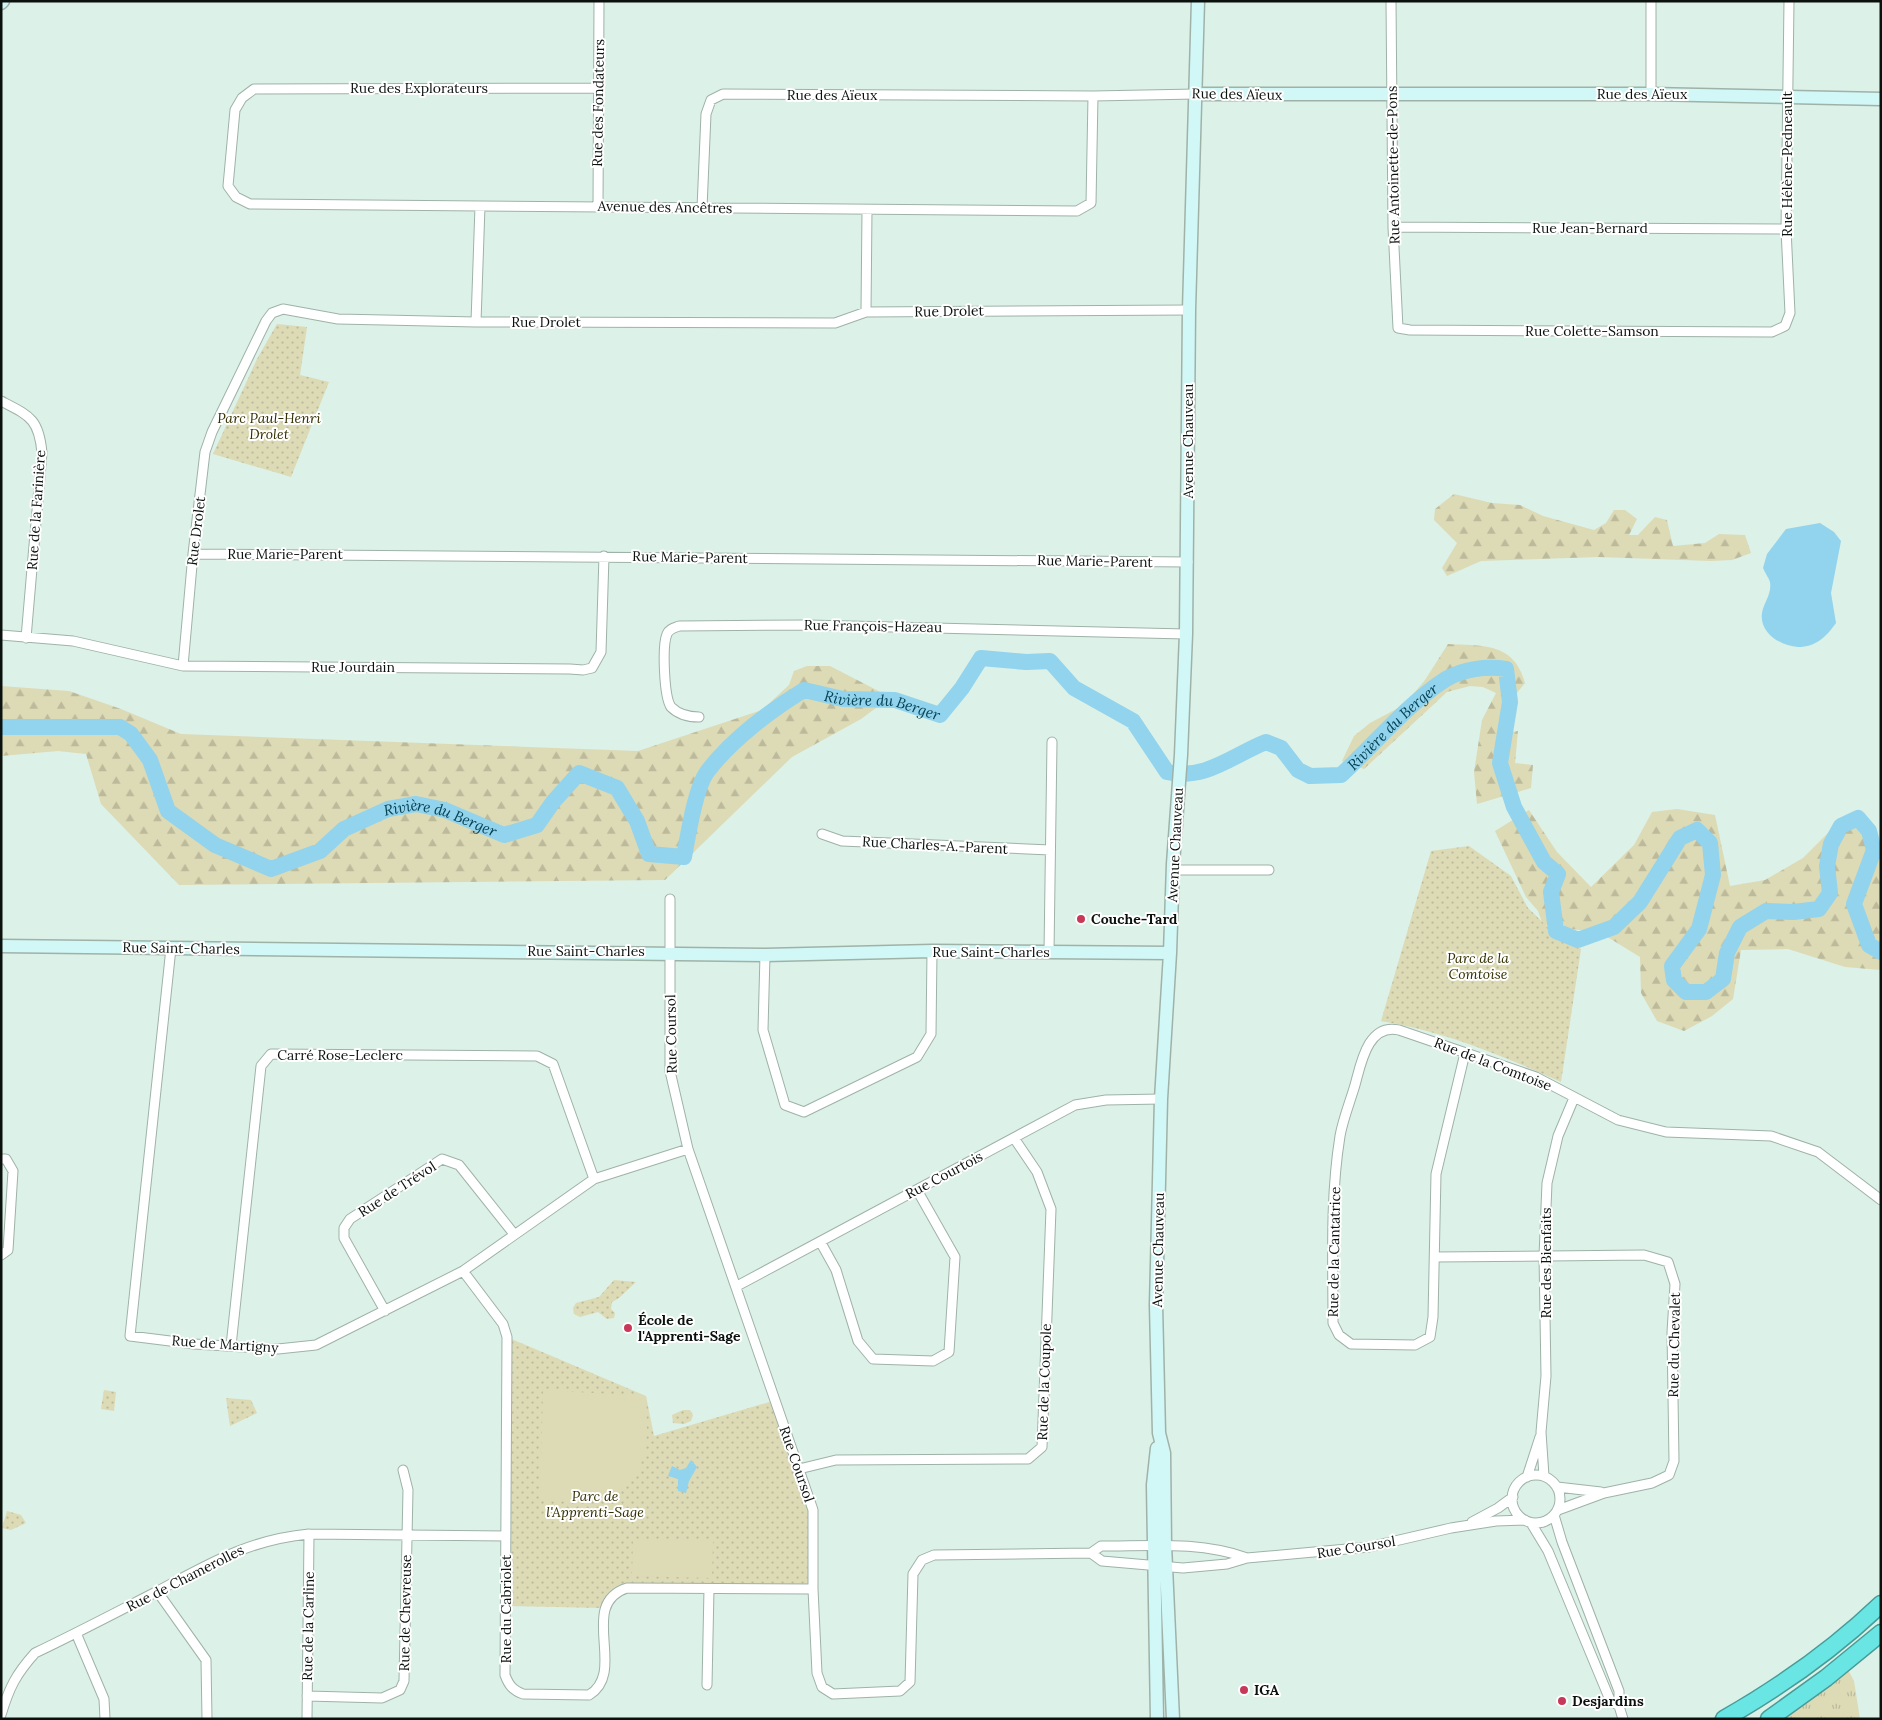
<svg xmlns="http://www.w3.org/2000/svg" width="1882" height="1720" font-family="Lora,serif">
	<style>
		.grass { fill: url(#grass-tufts) }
		.forest { fill: url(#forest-firs) }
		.park { fill: url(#park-dots) }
		.pitch { fill: #dddab6 }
		.water { fill: #92d3ed }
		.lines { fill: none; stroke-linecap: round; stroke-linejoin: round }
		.river { stroke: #92d3ed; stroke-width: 16 }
		.street-casing { stroke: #9fb2a8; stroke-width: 11 }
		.secondary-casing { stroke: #9fb2a8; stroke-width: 15 }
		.highway-casing { stroke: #489b98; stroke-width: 19 }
		.street { stroke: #fff; stroke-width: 9 }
		.secondary { stroke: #d2f7f7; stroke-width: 12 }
		.highway { stroke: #69e5e3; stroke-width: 16 }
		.poi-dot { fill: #c83858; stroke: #fff; stroke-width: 2 }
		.labels { text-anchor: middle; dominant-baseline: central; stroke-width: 4; stroke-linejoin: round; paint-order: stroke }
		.street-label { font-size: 14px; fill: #0b120e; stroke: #fff }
		.park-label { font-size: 14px; font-style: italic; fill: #342f00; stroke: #fff }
		.poi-label { font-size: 14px; font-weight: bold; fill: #0b120e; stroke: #fff; text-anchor: start }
		.water-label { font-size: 15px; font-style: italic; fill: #064254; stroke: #fff }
	</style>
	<defs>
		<pattern id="grass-tufts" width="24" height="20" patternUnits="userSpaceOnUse" patternTransform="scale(1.25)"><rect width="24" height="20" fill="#dddab6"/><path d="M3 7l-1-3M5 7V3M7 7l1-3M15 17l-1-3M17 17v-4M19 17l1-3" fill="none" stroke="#bcba9b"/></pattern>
		<pattern id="forest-firs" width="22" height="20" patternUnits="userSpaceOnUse" patternTransform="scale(1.25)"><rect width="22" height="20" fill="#dddab6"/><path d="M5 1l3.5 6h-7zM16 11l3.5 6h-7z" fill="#bcba9b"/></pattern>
		<pattern id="park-dots" width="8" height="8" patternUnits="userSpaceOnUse" patternTransform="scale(1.25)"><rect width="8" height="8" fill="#dddab6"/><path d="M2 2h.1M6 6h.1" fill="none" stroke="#bcba9b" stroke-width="1.8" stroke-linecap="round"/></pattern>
	</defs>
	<rect width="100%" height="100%" fill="#dcf1e7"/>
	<path class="grass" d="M1845,1664L1854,1681L1860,1719H1769Z"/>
	<path class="forest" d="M1454,494L1492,503L1520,505L1543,516L1594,530L1606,523L1614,510H1625L1637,519L1629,535H1638L1655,517L1667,520L1673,546L1705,543L1719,534L1745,535L1751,553L1732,560L1711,561L1599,557L1481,561L1447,576L1442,568L1457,543L1434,520L1435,509Z
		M1448,644C1483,646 1514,642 1525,683L1516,694L1512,732L1518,731L1515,763L1533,765L1531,788L1477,804L1474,772L1482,720L1496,693L1483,687L1470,686L1447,692L1364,769L1342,761L1354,736L1370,723L1404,705L1425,680Z
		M807,666H830L894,699L880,705L861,719L792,757L665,880L179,885L101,804L86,754L58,751L1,756V686L69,691L121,709L181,734L638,751L762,710L789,685L794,671Z
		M1677,809L1715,815L1730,886L1765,880L1803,858L1842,819L1874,828L1881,862V970L1845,967L1788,949L1741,950L1733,999L1712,1016L1684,1031L1657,1021L1641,993L1640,957L1601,933L1543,925L1538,911L1526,897L1495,831L1529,810L1557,852L1591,887L1634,845L1652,812Z"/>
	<path class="park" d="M277,324L307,327L300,375L329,382L291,477L213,454L257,359Z
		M1469,846L1511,876L1528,908L1558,937L1581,949L1561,1082C1503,1056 1444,1031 1381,1021L1431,851Z
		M614,1280L636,1282L619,1298L612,1302L611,1309L615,1313L614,1318L607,1319L598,1312L580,1317L574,1314L573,1308L576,1303L599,1297Z
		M507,1337L646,1396L654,1436L776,1400L813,1510V1589L627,1588L604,1608L506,1606Z
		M104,1390L116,1392L114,1411L101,1409Z
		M226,1398L251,1400L257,1413L230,1426Z
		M683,1410H690L693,1415L691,1421L684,1424L673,1423L672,1415Z
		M7,1511L21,1515L26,1523L11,1530L2,1528Z"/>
	<path class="pitch" d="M543,1390L646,1396C646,1416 649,1436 644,1455C631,1503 580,1502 540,1501Z
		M633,1539L713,1541L712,1578L632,1576Z"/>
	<path class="water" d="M1820,523L1834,532L1841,541L1831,593L1836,623C1826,637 1816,647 1798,647C1780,646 1759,632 1762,613C1764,602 1772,594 1770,582C1769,578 1765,573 1763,568L1767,554L1786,529Z
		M691,1460L697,1467L689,1481L686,1493L678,1491V1479L668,1476L672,1466L680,1470L686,1468Z"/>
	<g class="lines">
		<path class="river" id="s1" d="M1,727H120L131,734L150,760L168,811L215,845L271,869L320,851L344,829L388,809L416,804L445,810L504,835L537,825L553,802L579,773L617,788L637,821L649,854L684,857C688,836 695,789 707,772C731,740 771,710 804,690L843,699L895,700L940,715L962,688L981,658L1026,662L1050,661L1074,688L1133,721L1167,772C1205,781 1233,755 1266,742L1281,748L1298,770L1310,776L1341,775C1375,744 1407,704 1446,679C1463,669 1486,666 1506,669L1510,702L1500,763L1514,807L1544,862L1558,874L1551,892L1556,931L1578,940L1614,927L1640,902L1680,838L1697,830L1710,843L1713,875L1699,929L1672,966L1674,980L1686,992H1706L1723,979L1727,953L1740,927L1766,911L1793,912L1819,909L1830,893L1827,866L1831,844L1841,826L1858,818L1869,831L1874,850L1854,904L1869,945L1881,952"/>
		<defs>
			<path id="street" d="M1391,1L1393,227L1398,328
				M1651,1V94
				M599,88L254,89L242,98L235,110L228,186L236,197L250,204L1077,211L1091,203L1093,96
				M598,206L599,1
				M702,208L706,114L711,100L723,94L1093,96L1196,94
				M1393,227L1786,229
				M866,312L867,210
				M476,322L480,206
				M1398,328L1410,330L1772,332L1785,326L1790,313L1786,229L1789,1
				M1,401C30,416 39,419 42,453L26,638
				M193,554L1188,562
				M1,635L73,641L183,666L570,669L583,670L592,668L601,652L604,556
				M183,666L193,554L205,452L212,432L266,321L272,313L283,309L338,319L476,322L835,323L866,312L1189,310
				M699,717C689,717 679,715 671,707C664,697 662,646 667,634C669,629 674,628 679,626L808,625L1186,634
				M822,834L842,841L1050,850
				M1173,870H1269
				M670,899V1071L688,1149L813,1510V1589L817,1673L822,1687L833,1694L900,1691L910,1682L913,1574L922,1560L934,1555L1091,1553L1102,1561L1183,1568L1227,1564L1247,1558L1369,1547L1451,1528L1496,1521L1525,1520
				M171,948L130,1336L194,1344L278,1349L316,1345L463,1271L594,1179L688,1149
				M1049,952L1052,742
				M765,955L763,1030L785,1105L804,1112L917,1057L931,1034L932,951
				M1465,1053L1436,1174L1433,1317L1430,1337L1415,1345L1351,1344L1339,1335L1333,1323C1333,1261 1330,1198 1340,1136C1343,1119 1350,1102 1355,1085C1361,1063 1368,1023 1399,1030L1536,1077L1618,1120L1666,1132L1771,1136L1818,1152L1881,1200
				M1,1159H6L13,1171L8,1250L1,1255
				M821,1243L836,1270L858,1341L873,1359L933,1361L949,1352L955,1257L917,1190
				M1435,1257L1644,1255L1668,1262L1675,1284L1672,1332L1674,1461L1669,1475L1652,1483L1604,1493L1558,1510
				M463,1271L503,1324L507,1337L505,1675C509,1686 513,1690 523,1694L589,1695C628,1672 577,1604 627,1588L813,1589
				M737,1286L1075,1105L1106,1100L1161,1099
				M385,1311L344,1238V1228L350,1219L442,1159L459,1165L514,1234
				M231,1346L261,1066L271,1054L537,1056L553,1064L594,1179
				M799,1469L836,1460L1028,1459L1042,1447L1051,1209L1037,1172L1014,1138
				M1512 1499a24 24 0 1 1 48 0a24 24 0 1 1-48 0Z
				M1544,1476L1541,1432L1546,1376L1544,1256L1547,1183L1558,1136L1574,1098
				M1527,1477L1540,1437
				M1557,1487L1601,1492
				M1554,1515L1562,1542L1619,1691V1706L1623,1719
				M1472,1522L1498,1508L1513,1497
				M1531,1523L1548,1551L1610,1700L1619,1706
				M1091,1553L1101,1546C1150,1546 1200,1541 1247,1558
				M157,1591L206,1660L207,1719
				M76,1633L104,1699L105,1719
				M707,1685L709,1589
				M307,1696L382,1698L400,1690L404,1681L408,1490L403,1470
				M1,1715C9,1688 16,1674 35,1653C75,1634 115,1613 154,1593C209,1564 247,1540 309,1534L506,1536
				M307,1719L309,1534"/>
			<path id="secondary" d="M1,3L3,1
				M1196,94H1651L1881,99
				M1,946L765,955L932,951L1170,953
				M1157,1719L1153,1485L1157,1448
				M1173,1719L1165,1545L1164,1453L1159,1433L1156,1305L1161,1099L1170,953L1173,864L1181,755L1186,634L1189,310L1198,1"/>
			<path id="highway" d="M1724,1719C1780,1687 1834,1649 1881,1604
				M1769,1719L1826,1678L1881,1633"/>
		</defs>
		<use href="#street" class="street-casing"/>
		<use href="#secondary" class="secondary-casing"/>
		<use href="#highway" class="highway-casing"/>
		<use href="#street" class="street"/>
		<use href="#secondary" class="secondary"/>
		<use href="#highway" class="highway"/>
	</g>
	<g class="poi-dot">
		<circle cx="1081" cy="919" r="5"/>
		<circle cx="628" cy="1328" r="5"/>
		<circle cx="1244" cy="1690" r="5"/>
		<circle cx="1562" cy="1701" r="5"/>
	</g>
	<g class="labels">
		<g class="street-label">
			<text x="419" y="88">Rue des Explorateurs</text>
			<text transform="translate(1237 94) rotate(1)">Rue des Aïeux</text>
			<text x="1642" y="94">Rue des Aïeux</text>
			<text x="832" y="95">Rue des Aïeux</text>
			<text transform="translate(598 103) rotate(-89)">Rue des Fondateurs</text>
			<text transform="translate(1787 164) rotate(-90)">Rue Hélène-Pedneault</text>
			<text transform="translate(1393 165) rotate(-91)">Rue Antoinette-de-Pons</text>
			<text transform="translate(665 207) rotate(1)">Avenue des Ancêtres</text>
			<text x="1590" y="228">Rue Jean-Bernard</text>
			<text transform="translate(949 311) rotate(-1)">Rue Drolet</text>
			<text x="546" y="322">Rue Drolet</text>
			<text x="1592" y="331">Rue Colette-Samson</text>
			<text transform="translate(1188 441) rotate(-90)">Avenue Chauveau</text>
			<text transform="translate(36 510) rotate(-86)">Rue de la Farinière</text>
			<text transform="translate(196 531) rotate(-83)">Rue Drolet</text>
			<text x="285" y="554">Rue Marie-Parent</text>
			<text transform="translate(690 557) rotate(1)">Rue Marie-Parent</text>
			<text transform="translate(1095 561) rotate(1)">Rue Marie-Parent</text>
			<text transform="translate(873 626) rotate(1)">Rue François-Hazeau</text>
			<text x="353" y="667">Rue Jourdain</text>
			<text transform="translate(935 845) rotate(3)">Rue Charles-A.-Parent</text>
			<text transform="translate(1175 845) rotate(-87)">Avenue Chauveau</text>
			<text transform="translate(181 948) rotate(1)">Rue Saint-Charles</text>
			<text x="586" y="951">Rue Saint-Charles</text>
			<text x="991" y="952">Rue Saint-Charles</text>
			<text transform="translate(671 1034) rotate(-91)">Rue Coursol</text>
			<text x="340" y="1055">Carré Rose-Leclerc</text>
			<text transform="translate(1493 1064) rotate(21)">Rue de la Comtoise</text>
			<text transform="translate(944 1175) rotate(-28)">Rue Courtois</text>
			<text transform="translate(397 1189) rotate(-33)">Rue de Trévol</text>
			<text transform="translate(1158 1250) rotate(-89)">Avenue Chauveau</text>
			<text transform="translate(1334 1252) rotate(-89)">Rue de la Cantatrice</text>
			<text transform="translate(1546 1263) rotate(-90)">Rue des Bienfaits</text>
			<text transform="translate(225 1344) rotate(4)">Rue de Martigny</text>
			<text transform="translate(1674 1345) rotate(-89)">Rue du Chevalet</text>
			<text transform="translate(1044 1382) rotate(-88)">Rue de la Coupole</text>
			<text transform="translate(797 1464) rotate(71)">Rue Coursol</text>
			<text transform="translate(1356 1547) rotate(-9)">Rue Coursol</text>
			<text transform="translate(185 1578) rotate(-27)">Rue de Chamerolles</text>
			<text transform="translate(506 1609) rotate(-90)">Rue du Cabriolet</text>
			<text transform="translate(405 1613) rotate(-89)">Rue de Chevreuse</text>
			<text transform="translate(308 1626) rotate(-89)">Rue de la Carline</text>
		</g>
		<g class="park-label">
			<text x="269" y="418">Parc Paul-Henri<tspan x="269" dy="16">Drolet</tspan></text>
			<text x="1478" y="958">Parc de la<tspan x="1478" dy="16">Comtoise</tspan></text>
			<text x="595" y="1496">Parc de<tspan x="595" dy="16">l'Apprenti-Sage</tspan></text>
		</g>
		<g class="poi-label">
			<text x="1091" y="919">Couche-Tard</text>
			<text x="638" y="1320">École de<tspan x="638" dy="16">l'Apprenti-Sage</tspan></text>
			<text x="1254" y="1690">IGA</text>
			<text x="1572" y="1701">Desjardins</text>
		</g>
		<g class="water-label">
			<text stroke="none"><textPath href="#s1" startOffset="1140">Rivière du Berger</textPath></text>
			<text stroke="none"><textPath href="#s1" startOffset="1769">Rivière du Berger</textPath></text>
			<text stroke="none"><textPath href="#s1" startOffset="525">Rivière du Berger</textPath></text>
		</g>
	</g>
	<rect width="1882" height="1720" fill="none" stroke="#0b120e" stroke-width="5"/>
</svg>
